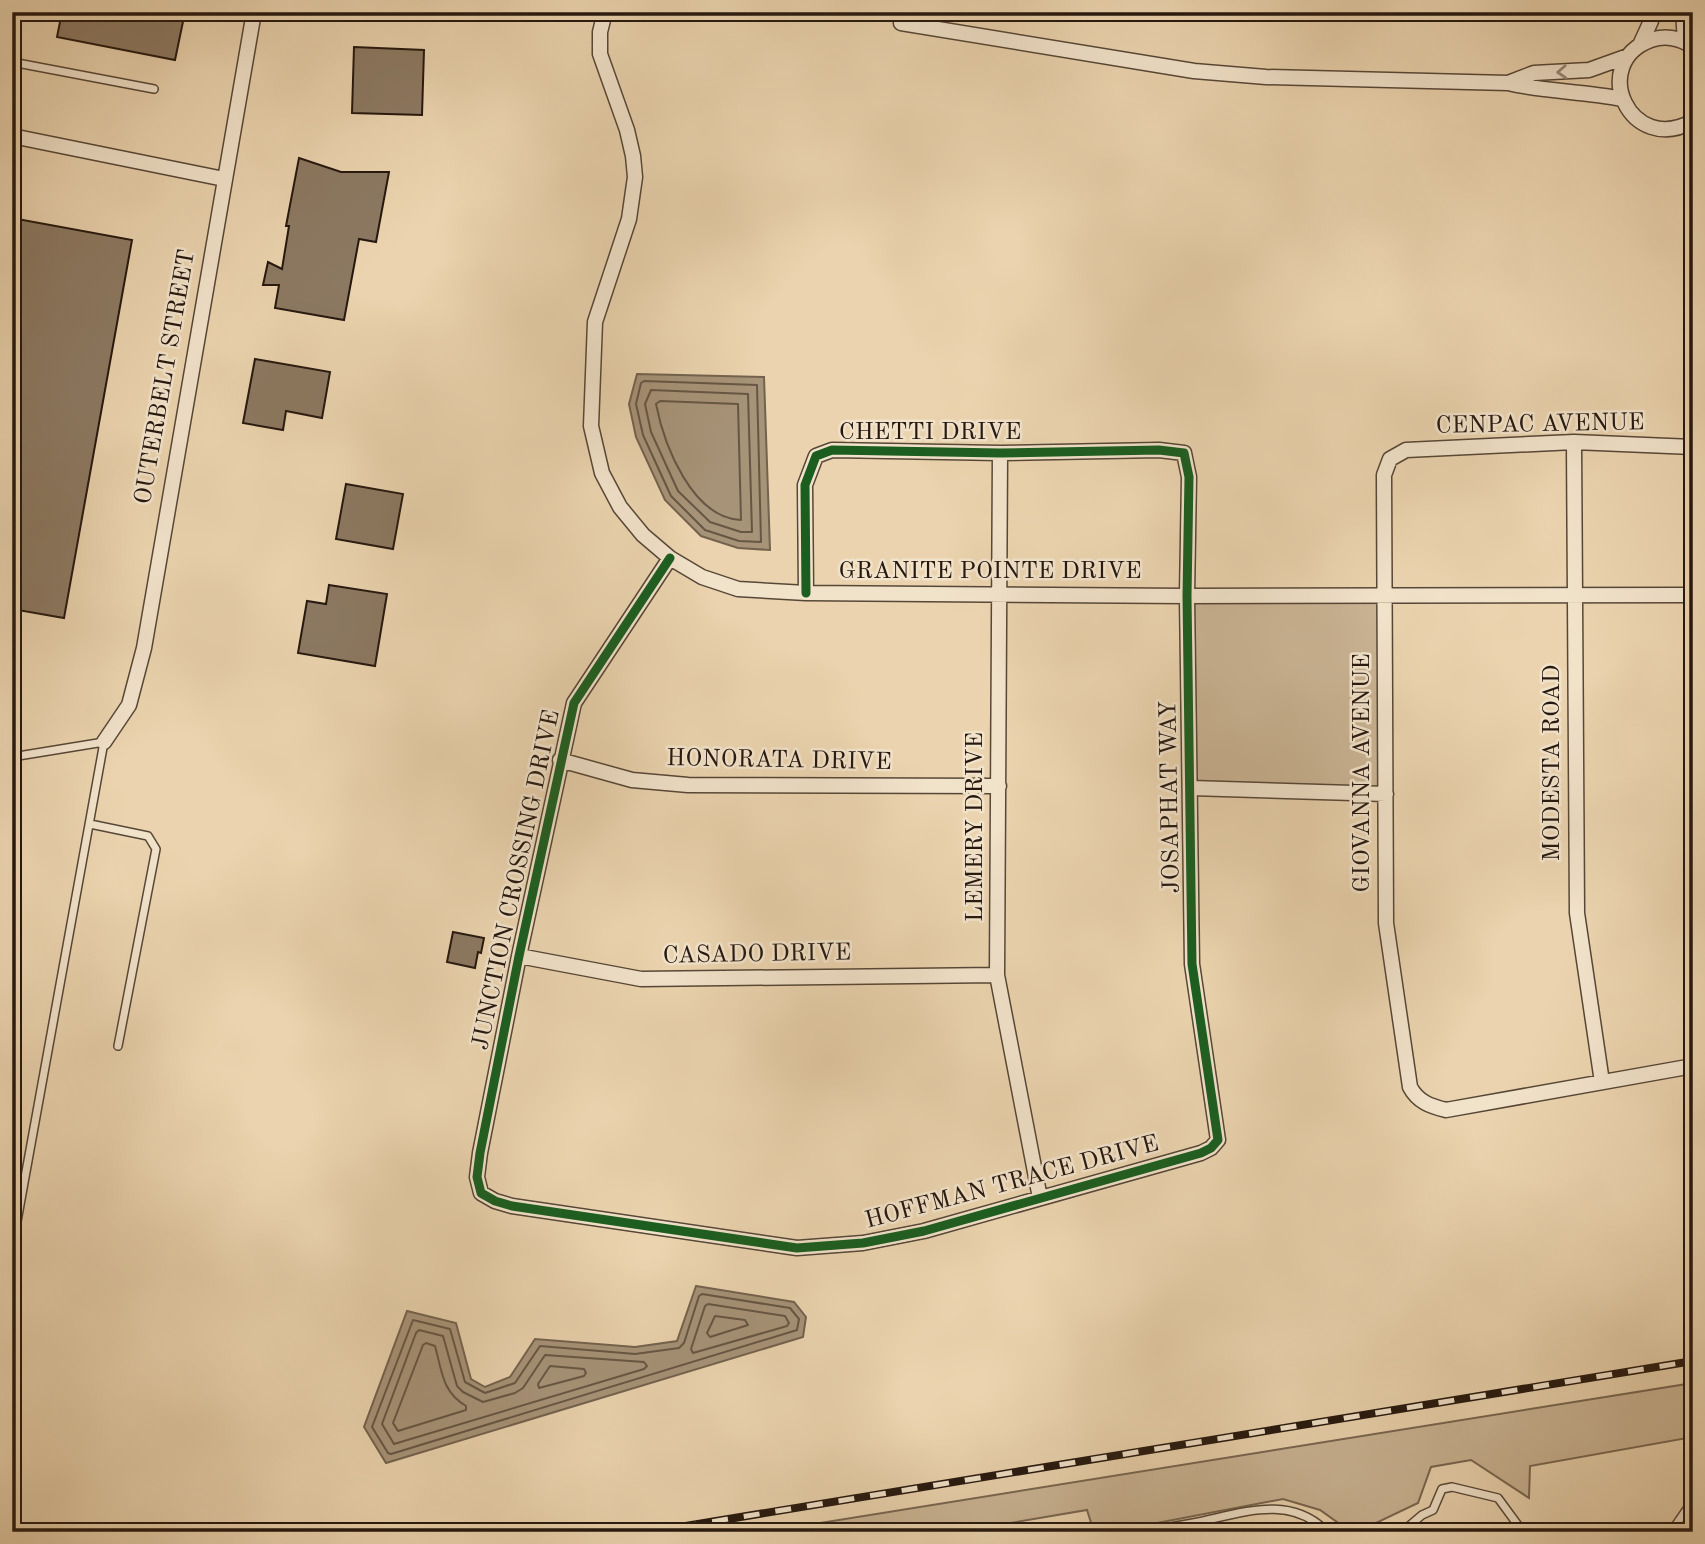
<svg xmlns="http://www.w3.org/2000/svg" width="1705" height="1544" font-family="'Old Standard TT',serif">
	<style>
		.green { fill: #c9b393; stroke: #786651; stroke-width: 2 }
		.water { fill: #a79378; stroke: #73624e; stroke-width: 2 }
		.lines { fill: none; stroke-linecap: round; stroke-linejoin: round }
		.shore { stroke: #665644; stroke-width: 2 }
		.building { fill: #8c7962; stroke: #26180f; stroke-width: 2 }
		.lane-casing { stroke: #574737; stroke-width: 10 }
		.street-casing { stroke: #574737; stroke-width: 17 }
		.path { stroke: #26180f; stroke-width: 2.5; stroke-dasharray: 5 3.5; stroke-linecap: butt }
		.lane { stroke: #f1e2ca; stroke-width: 7 }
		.street { stroke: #f1e2ca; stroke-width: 14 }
		.rail-casing { stroke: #26180f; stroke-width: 8 }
		.rail { stroke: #f1e2ca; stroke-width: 5; stroke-dasharray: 16; stroke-linecap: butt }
		.cycleway-casing { stroke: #f1e2ca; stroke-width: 13 }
		.cycleway { stroke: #1b5e20; stroke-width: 9 }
		.oneway { stroke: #968776 }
		.labels { text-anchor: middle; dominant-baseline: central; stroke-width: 5; stroke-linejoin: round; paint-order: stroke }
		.street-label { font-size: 24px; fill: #26180f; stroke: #f1e2ca }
	</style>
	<rect width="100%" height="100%" fill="#ead3ae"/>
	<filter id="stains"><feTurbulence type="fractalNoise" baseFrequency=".00286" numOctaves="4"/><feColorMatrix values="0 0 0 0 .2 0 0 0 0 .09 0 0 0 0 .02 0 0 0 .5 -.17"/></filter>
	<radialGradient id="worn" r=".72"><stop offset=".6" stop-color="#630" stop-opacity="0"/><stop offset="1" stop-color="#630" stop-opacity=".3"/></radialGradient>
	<path class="green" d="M1385,594L1386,794L1191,788L1187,596Z
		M1693,1383V1437L1530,1466L1529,1498L1471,1460L1431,1467L1418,1503L1357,1532H1351L1320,1510L1283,1499L1110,1532H1094L1087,1510L957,1532H764Z"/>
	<path class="water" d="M637,374L764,377L770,550L738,548L701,536L665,500L636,437L629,404Z
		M696,1286L794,1302L806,1317L803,1337L386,1463L364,1427L407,1311L456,1323L471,1379L485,1387L510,1377L535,1339L635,1347L677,1341Z"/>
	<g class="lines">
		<path class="shore" d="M644,381L757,385L761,542L739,541L705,530L671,496L643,435L636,404L641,383Z
			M651,390L748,394L752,532H741L710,522L678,491L651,432L645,404Z
			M660,401L738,404L741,520C692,518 664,445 656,404Z
			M702,1294L790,1308L799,1319L797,1330L391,1454L388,1453L372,1427L413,1320L450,1329L465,1382L485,1393L515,1383L540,1346L635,1354L679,1348L684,1343L699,1296Z
			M708,1304L785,1316L789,1323L787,1326L693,1353L691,1349L705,1306Z
			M715,1316L745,1320L748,1325L710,1337L707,1333Z
			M419,1330L443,1336L457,1386L463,1392L483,1402L515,1393L523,1388L545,1355L644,1362L647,1366L644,1369L394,1444L382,1424L416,1333Z
			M426,1343L435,1346C442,1371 442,1392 466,1406V1410L398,1431L393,1423L423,1345Z
			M550,1366L584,1369L586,1373L584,1376L539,1388L538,1384Z"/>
	</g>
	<path class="building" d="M62,12H185L175,60L57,37Z
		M354,47L424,50L422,115L352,113Z
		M299,158L341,172H389L376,242L359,239L344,320L275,308L279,285H263L268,262L282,269L289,226H286Z
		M12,218L132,240L64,618L12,609Z
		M255,359L330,372L322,418L286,411L283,430L243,423Z
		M346,484L403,494L393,549L336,539Z
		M329,585L387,594L375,666L298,653L307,601L326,604Z
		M453,932L484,938L481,953L478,952L475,968L447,962Z"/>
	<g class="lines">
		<defs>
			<path id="lane" d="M12,62L154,89
				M12,757L104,742L12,1249
				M90,824L148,836L156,849L118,1046
				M1133,1532C1153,1530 1173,1527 1193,1523C1239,1514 1290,1493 1327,1532
				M1402,1532L1422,1515L1433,1510L1442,1489L1452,1487L1498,1498L1523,1532
				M1671,1532L1693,1500"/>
			<path id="street" d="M605,12L600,32V54L627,130L633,156L635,177L629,219L595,322L591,426L602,473L620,507L643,535L670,558L702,577L738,589L806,593L1187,596L1693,595
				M1683,12L1685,42
				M901,23L1194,71L1266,77L1508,83
				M1640,45L1651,21L1652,12
				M1693,47C1681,38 1665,35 1651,40C1588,63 1630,157 1693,121
				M1622,99C1584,91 1546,92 1508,83L1534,73L1589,70L1628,56
				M12,136L224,179
				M1574,442L1577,913L1602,1082
				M1693,447L1574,442L1406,450L1390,459L1384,475L1386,923L1410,1087C1418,1102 1430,1106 1446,1110L1693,1066
				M1000,453L997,975L1040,1198
				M670,558L574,703L519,956L480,1153L477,1177L481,1193L495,1201L512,1206L797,1248L863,1243L924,1231L1201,1153L1211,1148L1218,1140L1192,964L1187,596L1189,477L1184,453L1159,450L1000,453L832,450L816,456L805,485L806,593
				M104,742L129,705L144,648L254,12
				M560,760L632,780L688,785L999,786
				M1191,788L1386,794
				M519,956L641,979L997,975"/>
		</defs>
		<use href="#lane" class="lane-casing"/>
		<use href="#street" class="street-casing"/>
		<path class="path" d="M1432,12V14"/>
		<use href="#lane" class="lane"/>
		<use href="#street" class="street"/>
		<defs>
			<path id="rail" d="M649,1532L1693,1361"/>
		</defs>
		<use href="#rail" class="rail-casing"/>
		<use href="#rail" class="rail"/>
		<defs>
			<path id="cycleway" d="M670,558L574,703L519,956L480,1153L477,1177L481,1193L495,1201L512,1206L797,1248L863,1243L924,1231L1201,1153L1211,1148L1218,1140L1192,964L1187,596L1189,477L1184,453L1159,450L1000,453L832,450L816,456L805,485L806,593"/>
		</defs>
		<use href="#cycleway" class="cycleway-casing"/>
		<use href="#cycleway" class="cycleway"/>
	</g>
	<defs><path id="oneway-chevron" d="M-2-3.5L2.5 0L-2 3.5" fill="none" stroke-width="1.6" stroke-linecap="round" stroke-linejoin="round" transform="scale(1.75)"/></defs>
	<use class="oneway" href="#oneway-chevron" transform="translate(1562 72) rotate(177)"/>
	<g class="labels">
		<g class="street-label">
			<text transform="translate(166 377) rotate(-80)">OUTERBELT STREET</text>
			<text transform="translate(1540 425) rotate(-1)">CENPAC AVENUE</text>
			<text x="930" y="433">CHETTI DRIVE</text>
			<text x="990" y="572">GRANITE POINTE DRIVE</text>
			<text transform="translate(779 761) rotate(1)">HONORATA DRIVE</text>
			<text transform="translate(1553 763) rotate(-90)">MODESTA ROAD</text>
			<text transform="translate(1363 773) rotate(-90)">GIOVANNA AVENUE</text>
			<text transform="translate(1171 797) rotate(-91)">JOSAPHAT WAY</text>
			<text transform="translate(976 827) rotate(-90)">LEMERY DRIVE</text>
			<text transform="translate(517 880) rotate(-78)">JUNCTION CROSSING DRIVE</text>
			<text transform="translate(757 955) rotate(-1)">CASADO DRIVE</text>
			<text transform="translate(1012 1183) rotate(-15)">HOFFMAN TRACE DRIVE</text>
		</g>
	</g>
	<rect width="1705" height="1544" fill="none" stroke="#ead3ae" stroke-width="42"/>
	<rect x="14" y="14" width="1677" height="1516" fill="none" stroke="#26180f" stroke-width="3.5"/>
	<rect x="21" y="21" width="1663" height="1502" fill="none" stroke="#26180f" stroke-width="2"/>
	<rect width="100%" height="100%" filter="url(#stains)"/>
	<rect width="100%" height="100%" fill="url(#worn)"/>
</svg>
